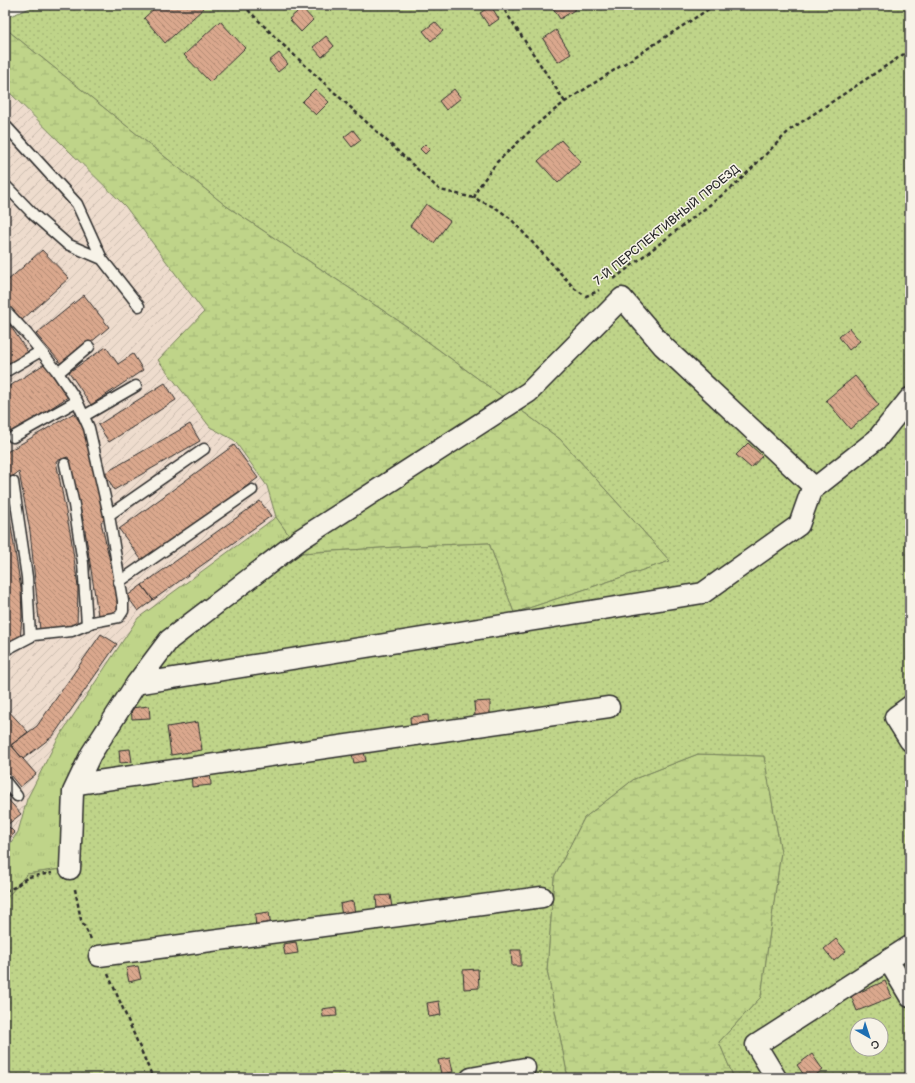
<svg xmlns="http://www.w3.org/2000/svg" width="915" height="1083" font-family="'Balsamiq Sans',sans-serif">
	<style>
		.industrial { fill: url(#industrial-furrows) }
		.grass { fill: url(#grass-tufts); stroke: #75805a }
		.wetland { fill: url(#wetland-marsh); stroke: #75805a }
		.garden { fill: url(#garden-dots); stroke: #75805a; fill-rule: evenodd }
		.building { fill: url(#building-back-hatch); stroke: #2b2b2b }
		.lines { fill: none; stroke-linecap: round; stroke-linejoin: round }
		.lane-casing { stroke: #2b2b2b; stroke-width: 13 }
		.street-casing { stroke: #2b2b2b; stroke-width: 23 }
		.path { stroke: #2b2b2b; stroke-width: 2.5; stroke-dasharray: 4 3; stroke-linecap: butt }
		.lane { stroke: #f7f3e8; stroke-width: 10 }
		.street { stroke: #f7f3e8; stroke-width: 20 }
		.labels { text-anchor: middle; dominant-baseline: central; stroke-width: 3; stroke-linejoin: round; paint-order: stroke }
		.street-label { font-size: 12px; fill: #2b2b2b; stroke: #f7f3e8 }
	</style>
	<defs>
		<pattern id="industrial-furrows" width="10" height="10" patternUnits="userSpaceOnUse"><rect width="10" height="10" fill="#eedccd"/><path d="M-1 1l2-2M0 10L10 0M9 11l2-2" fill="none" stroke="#ccbdb0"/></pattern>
		<pattern id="grass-tufts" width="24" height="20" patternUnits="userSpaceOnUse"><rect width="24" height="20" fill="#bfd489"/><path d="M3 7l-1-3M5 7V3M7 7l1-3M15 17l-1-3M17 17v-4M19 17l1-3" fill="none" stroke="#a4b676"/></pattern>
		<pattern id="wetland-marsh" width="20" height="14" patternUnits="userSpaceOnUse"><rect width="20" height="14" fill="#bfd489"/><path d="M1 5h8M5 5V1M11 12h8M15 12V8" fill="none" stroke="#a4b676"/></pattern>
		<pattern id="garden-dots" width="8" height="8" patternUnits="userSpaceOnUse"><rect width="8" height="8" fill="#bfd489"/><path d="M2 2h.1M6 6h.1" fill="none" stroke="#a4b676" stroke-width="1.8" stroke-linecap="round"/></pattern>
		<pattern id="building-back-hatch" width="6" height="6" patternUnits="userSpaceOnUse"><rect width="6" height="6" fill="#daa88d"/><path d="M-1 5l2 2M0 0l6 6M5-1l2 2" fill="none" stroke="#b18973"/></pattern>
	</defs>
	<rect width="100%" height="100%" fill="#f7f3e8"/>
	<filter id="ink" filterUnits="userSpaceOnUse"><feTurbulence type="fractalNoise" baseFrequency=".025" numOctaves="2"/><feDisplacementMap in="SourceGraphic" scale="8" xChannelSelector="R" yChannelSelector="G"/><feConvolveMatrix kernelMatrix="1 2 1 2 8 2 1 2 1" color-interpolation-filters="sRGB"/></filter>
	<g filter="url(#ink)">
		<path class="industrial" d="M5,88L125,206L204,312L210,427L234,440L267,486L276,517L138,619L27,799L18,832L5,851Z"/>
		<path class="grass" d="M276,517L302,553L165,655L83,778L81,866L27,874L5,900V851L18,832L27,799L57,740L138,618Z"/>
		<path class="wetland" d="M5,28L225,205L408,327L560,439L670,561L514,613L489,543L413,546L302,553L276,517L267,486L234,440L210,427L158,360L204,312L125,206L5,88Z
			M698,754L764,756L781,852L761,997L719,1042L734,1078H568L547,970L554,877L584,818L634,779Z"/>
		<path class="garden" d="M38,5H910V1078H734L719,1042L761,997L781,852L764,756L698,754L634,779L584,818L554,877L547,970L568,1078H5V900L27,874L81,866L83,778L165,655L302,553L413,546L489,543L514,613L670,561L560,439L408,327L225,205L5,28V18ZM857,1025H881V1049H857Z"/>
		<path class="building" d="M158,5H200L203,9L165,43L144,18Z
			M551,5H573L576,9L560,19Z
			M491,6L499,19L489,26L480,13Z
			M302,8L313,20L301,32L289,19Z
			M220,21L245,48L210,82L184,55Z
			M435,22L443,31L431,41L423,31Z
			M556,30L571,54L558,62L543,39Z
			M326,36L334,46L322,57L313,47Z
			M279,53L288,64L278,72L269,61Z
			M315,89L329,102L316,115L302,102Z
			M454,89L461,98L446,110L439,101Z
			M353,130L361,140L352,147L344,137Z
			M561,140L581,162L558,183L538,161Z
			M425,144L430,149L425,154L420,149Z
			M426,204L450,221L434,243L410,226Z
			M42,250L69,278L22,320L5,303V283Z
			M84,295L109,327L63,366L36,334Z
			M6,319L29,354L5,368V320Z
			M849,328L860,341L849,350L839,337Z
			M106,347L118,364L133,354L143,370L91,405L69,372Z
			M46,363L68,397L5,438V389Z
			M855,376L879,405L850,429L826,400Z
			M165,383L176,400L109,442L98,425Z
			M74,413L86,432L103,503L101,506L105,519L101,522L116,587L118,613L98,615L84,524L68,457L56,461L71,537L78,587L77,627L40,630L30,531L19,472L5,481V453Z
			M190,424L200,441L114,490L105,473Z
			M748,443L762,456L751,468L736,455Z
			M234,445L258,478L143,562L119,529Z
			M5,488L21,589L22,616L20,641L5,646Z
			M260,501L271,516L153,600L142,585Z
			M142,585L153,600L138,611L127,596Z
			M101,634L117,644L53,736L23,759L11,745L37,726Z
			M490,701V716H475L474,702Z
			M149,706L150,718L132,719L131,708Z
			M5,707L28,732L11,745L36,774L20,787L5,769Z
			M428,715L429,728L411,729L410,717Z
			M198,722L202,750L171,755L167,727Z
			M362,743L366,761L354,763L350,746Z
			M130,749L132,762L120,763L119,750Z
			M210,769L211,785L192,787L191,771Z
			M5,796L21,814L7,825L15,833L5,842Z
			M390,895L392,907L377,909L376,896Z
			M353,901L355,914L342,916L340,904Z
			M269,912L271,929L256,931L255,914Z
			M836,939L846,951L834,961L824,949Z
			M296,942L298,953L285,955L283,944Z
			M511,950H521V966H512Z
			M138,966L141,979L129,982L126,968Z
			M478,969L479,988L464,989L463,970Z
			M885,981L892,997L857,1011L851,996Z
			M439,1001L441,1015L429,1017L427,1003Z
			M336,1007L337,1016L323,1017L322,1009Z
			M812,1054L823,1070L811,1078H806L797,1065Z
			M450,1058L453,1072L441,1074L438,1060Z"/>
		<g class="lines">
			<defs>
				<path id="lane" d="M5,125L77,204L102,259L139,306
					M5,185L34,215L67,244L102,259
					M5,310L27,334L56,370L77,401L89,428L109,515L123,601V611L119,617L93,622L72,631L34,635L5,650
					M5,372L41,351
					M58,373L89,347
					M84,416L136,386
					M13,437L77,401
					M65,464L74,505L83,563L87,625
					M13,482L27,577L30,637
					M109,515L204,449
					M119,582L252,490
					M5,781L17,796"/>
				<path id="street" d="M136,684L703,593L799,525L811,491L877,439L910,398
					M910,706L895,717L910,741
					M77,784L609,707
					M70,869L73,792L91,754L136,684L169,640L301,539L529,392L622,298L663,346L815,488
					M99,956L542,897
					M888,960L910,997
					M471,1078L525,1068
					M776,1078L756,1045L910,946"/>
			</defs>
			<use href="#lane" class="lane-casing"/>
			<use href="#street" class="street-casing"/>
			<path class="path" d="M243,5L281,43L440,190L474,198L496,208L510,218L575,289L586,296L596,292L599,290
				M501,5L565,102
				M474,198L478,188L497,162L544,118L565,102L715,5
				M614,279L734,186L791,129L910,50
				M75,889L81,920L91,939
				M5,891L15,887L28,877L52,873
				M108,974L153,1078"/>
			<use href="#lane" class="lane"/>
			<use href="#street" class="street"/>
		</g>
	</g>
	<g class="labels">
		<g class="street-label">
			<text transform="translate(667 225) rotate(-39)">7-Й ПЕРСПЕКТИВНЫЙ ПРОЕЗД</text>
		</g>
	</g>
	<rect width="915" height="1083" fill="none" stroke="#f7f3e8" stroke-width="20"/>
	<rect x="10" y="10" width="895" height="1063" fill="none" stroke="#2b2b2b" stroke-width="1.5" filter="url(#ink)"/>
	<g transform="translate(869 1037) rotate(141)"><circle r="19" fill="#f7f3e8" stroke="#a5a39c"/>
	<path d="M0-3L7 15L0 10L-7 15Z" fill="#1f6fb2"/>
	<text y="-6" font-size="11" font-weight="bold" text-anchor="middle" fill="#2b2b2b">С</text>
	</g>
</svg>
